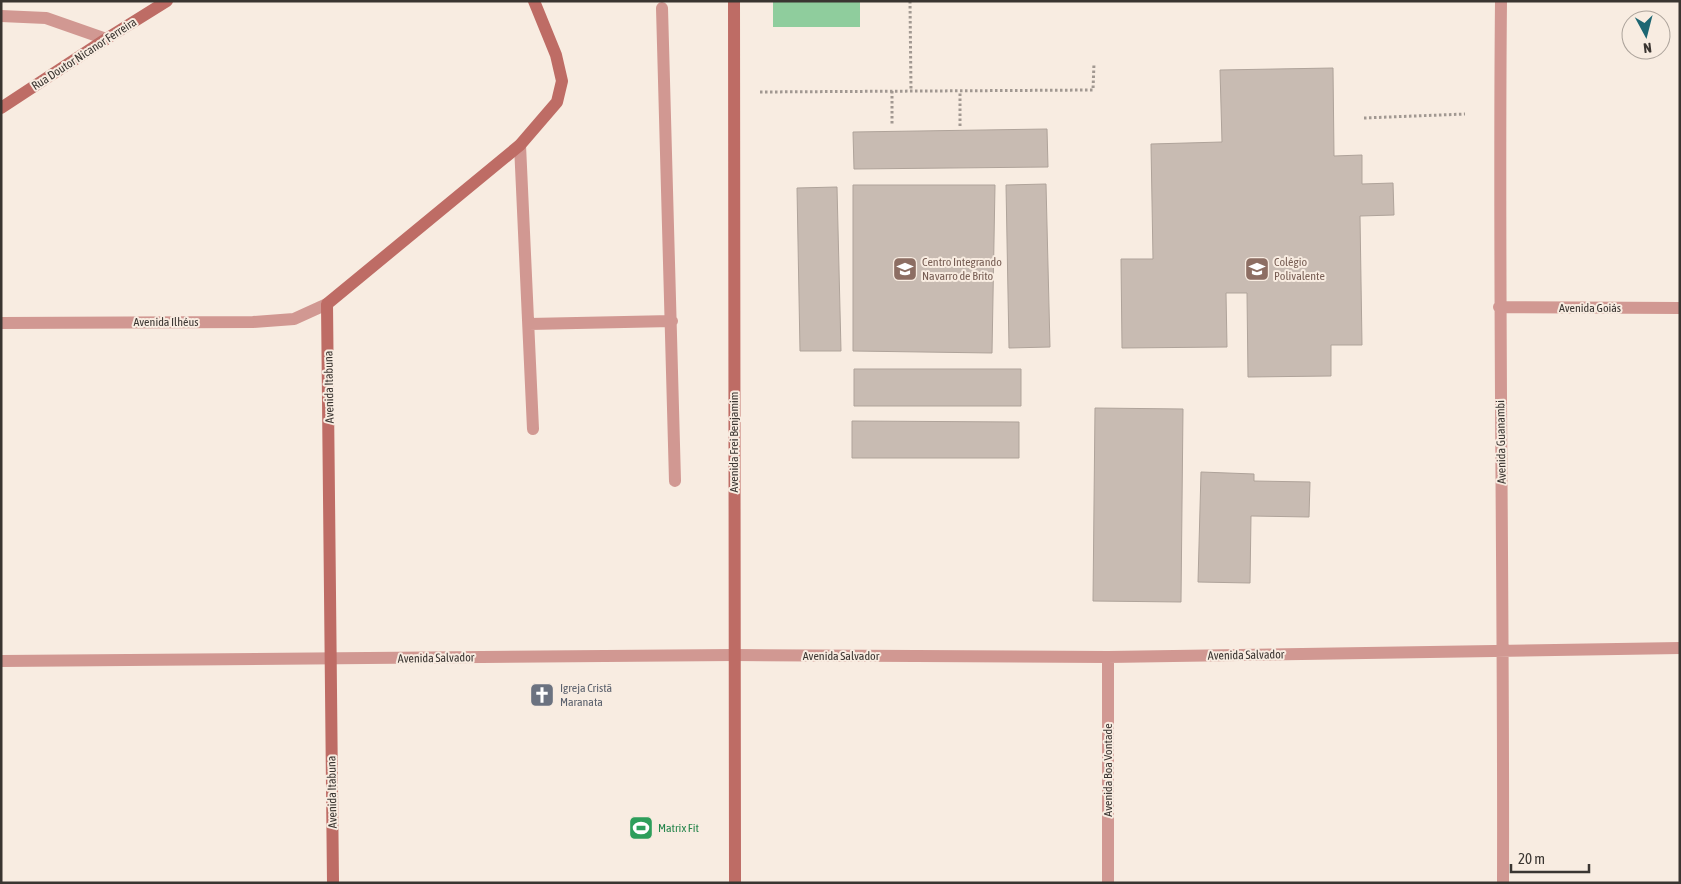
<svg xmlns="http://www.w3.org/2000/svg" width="1681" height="884" font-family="'Asap Condensed',sans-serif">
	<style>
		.pitch { fill: #8fcd9d }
		.building { fill: #c8bbb2; stroke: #afa39a }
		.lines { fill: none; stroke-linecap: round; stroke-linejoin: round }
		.path { stroke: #a19891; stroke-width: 3; stroke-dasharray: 2.5 2.5; stroke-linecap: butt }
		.street { stroke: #d19892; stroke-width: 12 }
		.secondary { stroke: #be6c65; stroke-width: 12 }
		.labels { text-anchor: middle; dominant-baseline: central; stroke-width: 4; stroke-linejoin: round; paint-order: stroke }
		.street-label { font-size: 12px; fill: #3a3531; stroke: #f8ece1 }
		.education-label { font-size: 12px; fill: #785e54; stroke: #f8ece1; text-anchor: start }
		.worship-label { font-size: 12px; fill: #5b616d; stroke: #f8ece1; text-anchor: start }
		.leisure-label { font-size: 12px; fill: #27864d; stroke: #f8ece1; text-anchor: start }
	</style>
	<rect width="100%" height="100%" fill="#f8ece1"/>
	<path class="pitch" d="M773,1H860V27H773Z"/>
	<path class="building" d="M1333,68L1334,156L1362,155V184L1393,183L1394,215L1360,216L1362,345H1331V376L1248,377L1247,293H1226L1227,347L1122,348L1121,259H1153L1151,144L1222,142L1220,70Z
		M1047,129L1048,167L854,169L853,132Z
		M1046,184L1050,347L1009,348L1006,185Z
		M853,185H995L992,353L853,351Z
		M837,187L841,351H800L797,188Z
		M854,369H1021V406H854Z
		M1095,408L1183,409L1181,602L1093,601Z
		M852,421L1019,422V458H852Z
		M1201,472L1254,474V481L1310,482L1309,517L1251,516L1250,583L1198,582Z"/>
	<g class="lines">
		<path class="path" d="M910,1L911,91
			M892,91V125
			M760,92L1093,90L1094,63
			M1364,118L1465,114
			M960,126V91"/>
		<path class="street" d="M1501,1C1498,295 1504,589 1503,883
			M662,8L675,481
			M1,16L46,18L106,39
			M520,145L533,429
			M1499,307L1680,308
			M1,323L253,322L294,319L327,304
			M529,324L672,321
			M1,661L734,655L1108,657L1680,648
			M1108,883V657"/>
		<path class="secondary" d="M734,1L735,883
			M1,108L106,39L167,1
			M333,883L327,304L520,145L557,102L562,81L556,55L534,1"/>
	</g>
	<defs>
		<symbol id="school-square" viewBox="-11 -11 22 22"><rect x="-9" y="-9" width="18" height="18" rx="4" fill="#8d6e63" stroke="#f8ece1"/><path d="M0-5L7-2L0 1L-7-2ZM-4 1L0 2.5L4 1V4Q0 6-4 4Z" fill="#fff"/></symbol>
		<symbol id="church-square" viewBox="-11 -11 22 22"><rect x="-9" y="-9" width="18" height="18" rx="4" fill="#6b7280" stroke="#f8ece1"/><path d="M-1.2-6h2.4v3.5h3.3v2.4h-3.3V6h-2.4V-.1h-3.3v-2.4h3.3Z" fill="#fff"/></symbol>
		<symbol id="stadium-square" viewBox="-11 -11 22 22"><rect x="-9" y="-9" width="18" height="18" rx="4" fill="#2e9e5b" stroke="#f8ece1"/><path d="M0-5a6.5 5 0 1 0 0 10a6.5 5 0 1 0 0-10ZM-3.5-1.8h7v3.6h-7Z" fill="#fff"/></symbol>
	</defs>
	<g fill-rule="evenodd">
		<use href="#school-square" x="891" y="255" width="28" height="28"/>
		<use href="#school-square" x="1243" y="255" width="28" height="28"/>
		<use href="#church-square" x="528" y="681" width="28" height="28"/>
		<use href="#stadium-square" x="627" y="814" width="28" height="28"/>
	</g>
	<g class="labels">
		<g class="street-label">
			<text transform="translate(84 54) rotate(-33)">Rua Doutor Nicanor Ferreira</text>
			<text x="1590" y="308">Avenida Goiás</text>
			<text x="166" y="322">Avenida Ilhéus</text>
			<text transform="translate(329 387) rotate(-91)">Avenida Itabuna</text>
			<text transform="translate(734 442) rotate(-90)">Avenida Frei Benjamim</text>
			<text transform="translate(1501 442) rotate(-91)">Avenida Guanambi</text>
			<text transform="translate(1246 655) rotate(-1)">Avenida Salvador</text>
			<text x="841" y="656">Avenida Salvador</text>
			<text transform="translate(436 658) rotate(-1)">Avenida Salvador</text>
			<text transform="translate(1108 770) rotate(-90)">Avenida Boa Vontade</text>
			<text transform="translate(332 792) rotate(-91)">Avenida Itabuna</text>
		</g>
		<g class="education-label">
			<text x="922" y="262">Centro Integrando<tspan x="922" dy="14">Navarro de Brito</tspan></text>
			<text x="1274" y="262">Colégio<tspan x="1274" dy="14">Polivalente</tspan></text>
		</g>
		<g class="worship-label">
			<text x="560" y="688">Igreja Cristã<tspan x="560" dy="14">Maranata</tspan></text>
		</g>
		<g class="leisure-label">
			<text x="658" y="828">Matrix Fit</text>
		</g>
	</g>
	<rect width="1681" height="884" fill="none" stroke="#3a3531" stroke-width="5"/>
	<g transform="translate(1646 35) rotate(173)"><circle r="24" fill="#f8ece1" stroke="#aca39b"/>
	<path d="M0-4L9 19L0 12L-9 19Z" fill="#1d6672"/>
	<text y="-8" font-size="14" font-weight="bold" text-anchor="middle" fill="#3a3531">N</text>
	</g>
	<path d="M1511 864v8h78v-8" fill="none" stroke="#3a3531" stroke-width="2.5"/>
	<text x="1518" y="864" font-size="15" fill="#3a3531" stroke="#f8ece1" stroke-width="4" paint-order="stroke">20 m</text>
</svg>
